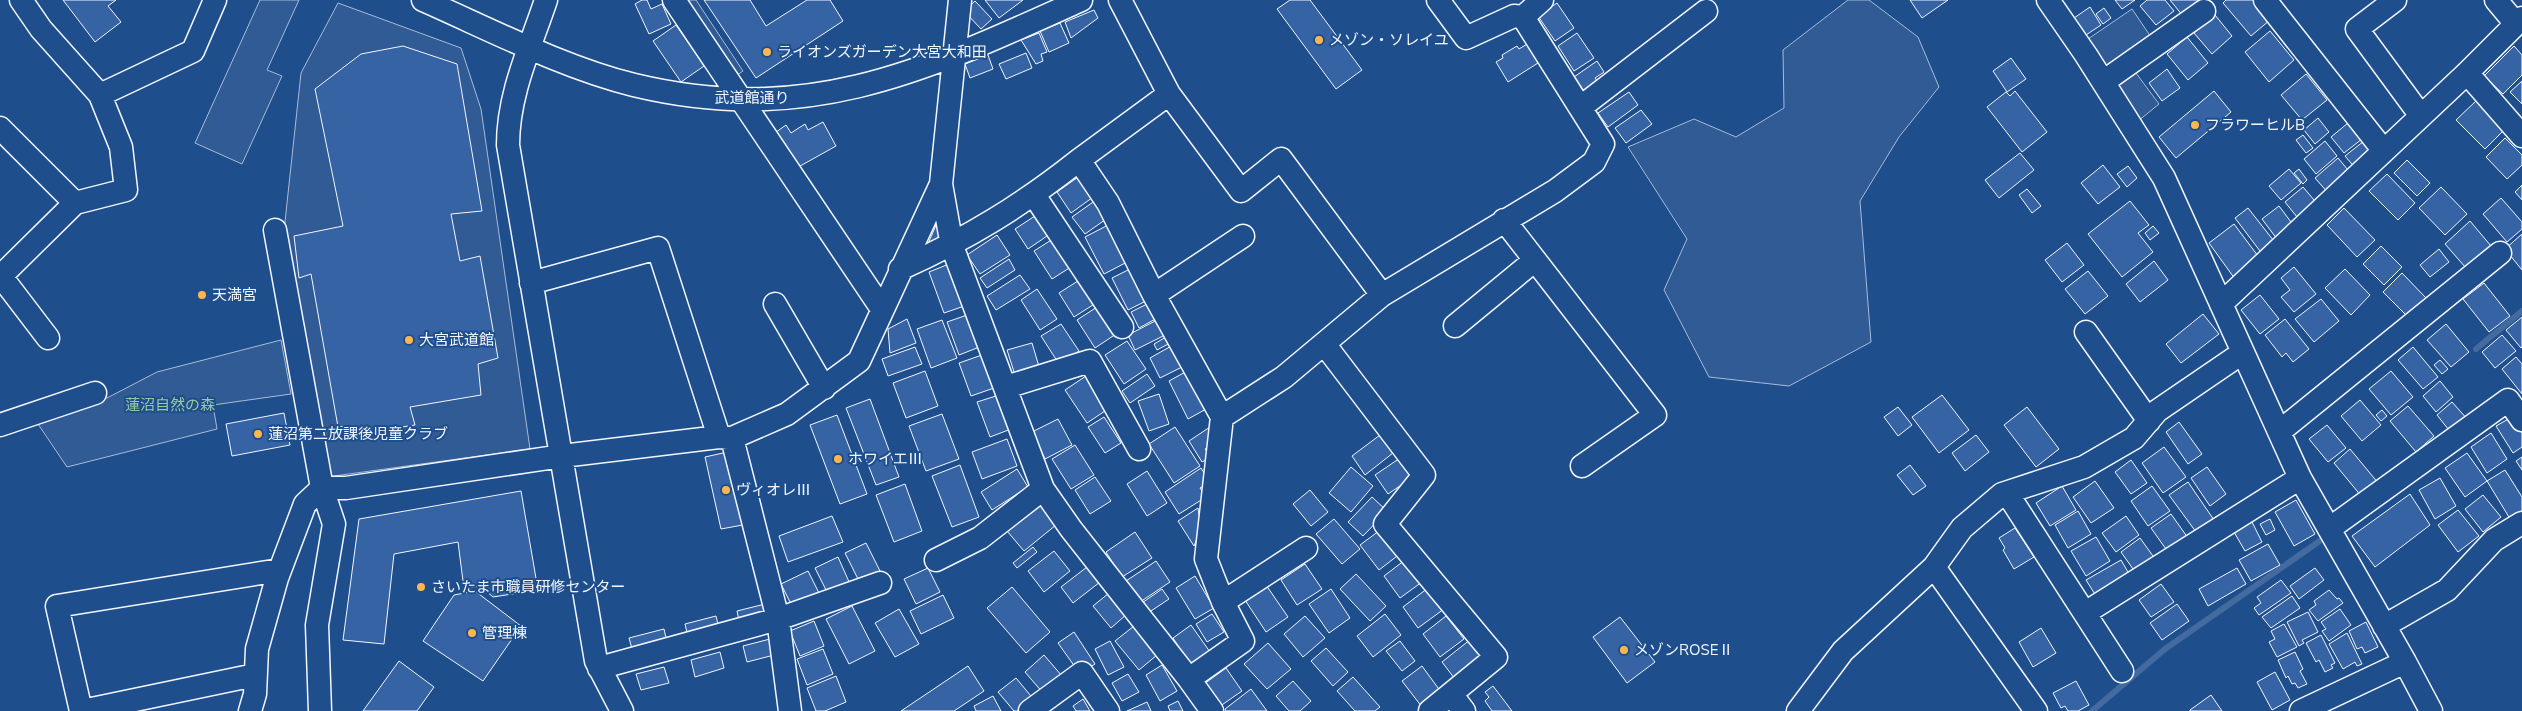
<svg xmlns="http://www.w3.org/2000/svg" width="2522" height="711" font-family="'Nunito Sans','Noto Sans JP',sans-serif">
	<style>
		.built { fill: #305b95; stroke: #a8bbd7 }
		.lines { fill: none; stroke-linecap: round; stroke-linejoin: round }
		.stream { stroke: #446ba0; stroke-width: 6 }
		.building { fill: #3563a3; stroke: #f2f6ff }
		.minor-casing { stroke: #f2f6ff; stroke-width: 25 }
		.minor { stroke: #1f4e8c; stroke-width: 22 }
		.poi-dot { fill: #ffb74d; stroke: #1f4e8c; stroke-width: 2 }
		.labels { text-anchor: middle; dominant-baseline: central; stroke-width: 4; stroke-linejoin: round; paint-order: stroke }
		.poi-label { font-size: 15px; fill: #f2f6ff; stroke: #1f4e8c; text-anchor: start }
		.street-label { font-size: 15px; fill: #f2f6ff; stroke: #1f4e8c }
		.park-label { font-size: 15px; fill: #97c8a6; stroke: #1f4e8c }
	</style>
	<rect width="100%" height="100%" fill="#1f4e8c"/>
	<path class="built" d="M260,0H299L267,70L282,76L242,164L195,143Z
		M682,0H696L743,71L733,78Z
		M1848,0H1869L1918,37L1939,87L1899,137L1860,201L1871,342L1789,386L1709,377L1664,290L1687,239L1628,147L1694,119L1736,137L1784,108L1783,50Z
		M338,3L461,48L481,109L530,449L327,477L284,231L301,73Z
		M2132,9L2153,40L2109,70L2088,39Z
		M2136,73L2159,104L2137,122L2116,88Z
		M281,340L291,394L213,405L217,429L67,467L36,421L107,398L157,372Z"/>
	<g class="lines">
		<path class="stream" d="M2476,349L2522,311
			M2092,711L2165,649L2324,538"/>
	</g>
	<path class="building" d="M63,0H116L108,6L121,22L95,42Z
		M642,0H647L651,9L662,4L671,24L649,34L635,4Z
		M704,0H750L766,26L807,0H830L843,21L756,78Z
		M985,0H1023L999,18Z
		M1290,0H1310L1362,70L1336,89L1277,9Z
		M1910,0H1948L1922,18Z
		M2115,0H2135L2122,9Z
		M2147,0H2165L2174,11L2156,25L2140,6Z
		M2170,0H2202L2183,16Z
		M2226,0H2254L2270,20L2251,36L2223,3Z
		M975,1L992,19L981,29L964,11Z
		M1557,3L1574,28L1555,41L1538,16Z
		M2090,7L2101,25L2086,35L2074,18Z
		M2104,8L2111,18L2103,24L2096,14Z
		M1094,10L1098,18L1071,38L1065,22Z
		M2215,15L2232,36L2212,54L2194,33Z
		M1060,23L1069,43L1049,52L1040,31Z
		M676,25L704,66L681,82L653,41Z
		M2270,31L2294,60L2269,82L2245,52Z
		M1039,33L1047,52L1041,54L1043,61L1036,64L1021,40Z
		M1577,33L1594,58L1574,71L1558,46Z
		M2187,37L2208,63L2188,80L2167,54Z
		M1527,44L1538,63L1508,82L1496,62L1503,58L1502,55L1517,46L1519,49Z
		M403,46L457,64L482,211L451,214L460,261L480,256L498,358L478,364L481,395L410,407L415,425L349,435L347,426L338,427L311,274L299,278L294,236L343,226L315,89L361,54Z
		M2514,46L2522,55V75L2503,94L2484,76Z
		M1026,53L1032,68L1006,79L999,64Z
		M988,55L993,69L970,78L965,64Z
		M2011,58L2026,79L2007,92L1993,71Z
		M1597,61L1604,72L1595,78L1602,88L1589,98L1574,77Z
		M2167,69L2180,88L2162,101L2149,83Z
		M2306,74L2327,100L2302,120L2281,95Z
		M2522,81V104L2510,92Z
		M2015,91L2047,132L2022,152L1987,107L2006,92L2010,96Z
		M2214,91L2231,112L2176,158L2159,137Z
		M1629,92L1638,105L1608,127L1598,113Z
		M2477,100L2505,129L2485,149L2456,120Z
		M1641,110L1652,124L1626,143L1615,128Z
		M2318,118L2329,132L2315,144L2304,130Z
		M823,122L836,146L793,170L772,135L786,125L791,133L805,124L808,130Z
		M2348,123L2362,139L2344,153L2331,137Z
		M2303,135L2313,148L2306,153L2296,140Z
		M2505,138L2522,155V165L2507,179L2486,157Z
		M2325,141L2337,156L2316,174L2304,159Z
		M2364,141L2375,155L2357,170L2345,156Z
		M2020,153L2034,170L1999,198L1985,180Z
		M2338,158L2353,176L2330,195L2315,178Z
		M2407,160L2430,183L2417,196L2394,173Z
		M2103,165L2120,187L2098,204L2081,183Z
		M2128,166L2137,178L2127,187L2117,174Z
		M2289,169L2301,183L2281,200L2269,186Z
		M2299,169L2307,180L2303,184L2294,173Z
		M2387,174L2415,203L2398,220L2369,191Z
		M1081,175L1096,195L1071,213L1057,192Z
		M2522,185V200L2515,192Z
		M2303,187L2320,207L2301,222L2285,202Z
		M2441,187L2467,214L2445,235L2419,208Z
		M2027,189L2041,206L2032,213L2019,195Z
		M2501,198L2522,222V229L2507,242L2483,214Z
		M1096,200L1109,217L1085,234L1072,217Z
		M2130,201L2149,225L2138,233L2153,252L2122,277L2088,234Z
		M2279,206L2297,230L2280,243L2262,219Z
		M2248,208L2277,245L2263,255L2235,218Z
		M2344,208L2375,240L2357,257L2327,225Z
		M1038,214L1050,234L1028,249L1015,229Z
		M2470,221L2491,246L2466,268L2445,244Z
		M937,223L947,226L937,250L927,246Z
		M1112,223L1131,260L1104,274L1085,237Z
		M2234,224L2261,260L2235,279L2209,243Z
		M2153,226L2159,233L2150,240L2145,233Z
		M2522,234V270L2505,249Z
		M997,235L1010,255L980,274L967,255Z
		M1056,237L1074,265L1052,279L1034,251Z
		M2067,243L2084,265L2062,282L2045,260Z
		M2381,246L2402,267L2384,285L2363,264Z
		M2439,249L2449,262L2430,277L2420,265Z
		M1009,259L1015,270L987,288L980,278Z
		M2154,261L2168,280L2140,302L2126,284Z
		M954,262L970,304L944,313L929,272Z
		M1134,267L1150,299L1128,310L1112,278Z
		M2294,267L2316,294L2294,312L2281,297L2290,290L2281,278Z
		M2345,269L2370,295L2351,315L2325,288Z
		M2088,271L2108,296L2085,314L2065,289Z
		M2402,273L2427,299L2408,317L2383,292Z
		M1020,275L1030,289L996,310L987,296Z
		M1081,279L1096,303L1074,317L1059,293Z
		M2484,283L2510,316L2489,332L2463,299Z
		M1037,289L1057,319L1040,330L1021,300Z
		M2260,295L2279,319L2260,334L2241,310Z
		M2321,299L2339,321L2314,342L2295,319Z
		M1151,302L1159,317L1139,328L1131,312Z
		M1097,307L1116,334L1095,348L1077,320Z
		M970,314L982,346L959,355L947,322Z
		M2203,314L2219,334L2181,363L2166,344Z
		M2522,317V347L2521,348L2506,330Z
		M907,319L916,343L890,353L888,329Z
		M1159,319L1167,334L1135,350L1128,335Z
		M2285,319L2309,349L2293,362L2286,353L2282,357L2265,335Z
		M942,320L957,358L931,368L917,329Z
		M1061,324L1079,351L1059,364L1041,336Z
		M2446,324L2469,352L2451,367L2427,340Z
		M2502,335L2516,351L2495,368L2482,352Z
		M1166,337L1170,343L1157,350L1154,344Z
		M1127,341L1146,369L1124,384L1105,355Z
		M1032,343L1040,370L1016,378L1007,350Z
		M1173,345L1184,366L1160,378L1150,358Z
		M915,347L922,364L888,376L882,359Z
		M2413,347L2438,377L2423,389L2398,360Z
		M982,355L994,388L971,396L959,363Z
		M2516,357L2522,364V394L2502,369Z
		M2440,360L2448,369L2442,374L2434,365Z
		M1189,370L1208,408L1188,419L1169,381Z
		M925,371L938,406L906,418L893,383Z
		M2391,371L2413,397L2391,415L2369,389Z
		M1147,374L1155,386L1130,403L1122,391Z
		M1086,376L1108,409L1087,423L1065,390Z
		M2440,381L2453,397L2436,412L2423,396Z
		M1159,394L1169,424L1149,431L1138,401Z
		M999,395L1011,429L990,437L977,402Z
		M1942,395L1969,430L1939,453L1912,417Z
		M870,399L899,477L876,485L846,408Z
		M2360,400L2381,425L2362,441L2341,416Z
		M2452,402L2468,420L2452,434L2437,415Z
		M2408,406L2434,436L2416,452L2390,421Z
		M1898,407L1912,425L1898,436L1884,417Z
		M2027,407L2059,449L2036,467L2004,425Z
		M2382,410L2387,416L2381,421L2376,415Z
		M284,413L290,445L232,456L226,424Z
		M942,414L959,459L926,471L909,426Z
		M837,415L867,494L840,504L810,425Z
		M1104,417L1121,443L1105,453L1088,427Z
		M2512,417L2522,433V447L2513,453L2496,426Z
		M1058,419L1072,445L1045,459L1032,432Z
		M2179,422L2202,454L2188,464L2166,432Z
		M1213,425V444L1205,449L1211,457L1202,462L1189,441Z
		M2327,425L2346,448L2328,462L2309,439Z
		M1175,427L1200,466L1174,483L1149,444Z
		M2491,433L2507,459L2487,473L2471,447Z
		M1380,435L1393,453L1365,475L1352,456Z
		M1976,435L1989,452L1965,471L1952,453Z
		M1007,439L1017,466L982,479L972,452Z
		M1075,445L1094,475L1071,489L1052,459Z
		M2164,447L2186,477L2163,493L2142,463Z
		M2350,449L2379,484L2362,497L2334,463Z
		M732,451L748,524L721,529L705,457Z
		M2467,453L2487,481L2465,497L2445,468Z
		M1403,456L1416,475L1388,494L1375,475Z
		M2522,457V470L2516,461Z
		M2131,460L2147,483L2131,494L2115,472Z
		M960,465L979,517L952,527L932,476Z
		M1910,465L1926,486L1913,495L1897,475Z
		M1351,467L1373,486L1351,512L1329,493Z
		M2207,467L2226,494L2210,506L2191,478Z
		M1201,468L1210,482L1200,488L1206,497L1179,514L1165,492Z
		M1017,469L1028,487L992,510L981,492Z
		M2505,470L2522,497V515L2512,522L2487,481Z
		M1147,471L1167,503L1147,516L1127,484Z
		M1095,477L1111,501L1090,514L1075,490Z
		M2440,478L2456,506L2435,519L2419,490Z
		M2095,481L2114,508L2091,523L2073,497Z
		M2188,482L2214,520L2196,532L2169,495Z
		M905,484L922,531L894,542L876,495Z
		M2062,486L2076,510L2050,526L2036,503Z
		M2152,486L2170,511L2148,526L2131,501Z
		M1310,490L1328,512L1311,526L1293,504Z
		M521,491L538,590L493,597L480,586L464,589L458,542L394,554L384,644L343,640L359,519Z
		M2410,494L2430,525L2375,567L2352,536Z
		M2483,495L2501,517L2483,532L2465,509Z
		M1372,497L1387,511L1363,536L1348,522Z
		M2296,500L2315,534L2294,546L2275,512Z
		M1040,505L1056,525L1024,551L1007,531Z
		M1198,508L1201,529L1194,546L1178,521Z
		M2458,510L2479,536L2458,552L2438,525Z
		M2078,511L2091,534L2068,548L2055,525Z
		M2171,514L2188,538L2168,552L2151,528Z
		M832,516L843,542L788,562L779,536Z
		M2126,516L2139,535L2116,552L2102,533Z
		M1334,519L1360,549L1342,564L1316,534Z
		M2270,519L2275,530L2266,535L2260,524Z
		M2252,522L2262,542L2245,551L2234,532Z
		M1383,528L1401,553L1379,570L1360,545Z
		M2015,528L2034,557L2014,569L2003,550L2005,548L1999,538Z
		M1135,532L1152,558L1122,577L1106,552Z
		M2096,537L2110,561L2086,576L2071,551Z
		M2140,538L2158,563L2138,576L2121,552Z
		M866,543L880,571L859,581L845,553Z
		M2268,544L2280,565L2251,581L2239,560Z
		M1033,547L1037,552L1017,568L1013,563Z
		M1054,551L1070,571L1044,592L1028,571Z
		M838,557L850,584L828,594L815,568Z
		M1405,560L1422,582L1400,598L1384,576Z
		M2121,560L2132,579L2098,599L2086,580Z
		M1156,561L1170,582L1137,604L1123,583Z
		M1305,564L1322,589L1297,605L1281,580Z
		M1087,567L1100,582L1073,603L1061,587Z
		M928,568L940,592L916,604L904,579Z
		M2237,568L2246,584L2208,606L2199,589Z
		M2315,568L2324,580L2299,599L2290,586Z
		M808,571L821,597L794,610L781,584Z
		M1356,574L1386,606L1370,621L1340,589Z
		M1195,576L1214,608L1195,619L1176,588Z
		M2281,580L2291,593L2259,615L2254,608L2261,603L2257,597Z
		M2161,584L2174,602L2151,617L2139,600Z
		M1266,585L1288,617L1266,632L1245,600Z
		M1012,587L1050,632L1026,653L987,608Z
		M1428,588L1444,609L1418,628L1403,607Z
		M1162,589L1169,599L1145,615L1139,605Z
		M1331,589L1350,618L1329,633L1309,604Z
		M2329,590L2337,599L2339,598L2343,603L2318,621L2309,610L2316,605L2314,601Z
		M475,591L521,626L483,681L423,641L454,595Z
		M1109,593L1127,614L1111,628L1093,606Z
		M943,595L954,618L921,634L910,611Z
		M2292,596L2300,608L2271,628L2262,617Z
		M765,604L769,618L740,626L737,611Z
		M2177,604L2189,621L2162,640L2150,623Z
		M852,606L875,651L849,664L826,619Z
		M899,609L919,644L895,657L875,623Z
		M2340,609L2351,625L2329,641L2322,631L2326,629L2321,622Z
		M2308,612L2318,632L2302,640L2304,643L2299,646L2287,622Z
		M1212,614L1224,632L1207,642L1196,624Z
		M1385,614L1401,635L1373,657L1357,636Z
		M716,616L720,633L689,641L685,624Z
		M1305,616L1325,638L1303,657L1284,634Z
		M1446,616L1464,639L1440,657L1423,634Z
		M1620,617L1655,662L1627,683L1593,637Z
		M814,621L824,646L800,656L790,631Z
		M2366,622L2378,647L2365,653L2362,647L2357,649L2349,631Z
		M2284,624L2297,647L2277,657L2269,642L2275,639L2271,631Z
		M1191,625L1210,652L1187,668L1179,657L1183,653L1173,638Z
		M1134,626L1157,655L1139,670L1115,641Z
		M2041,628L2056,653L2033,667L2019,642Z
		M664,629L668,647L634,656L629,638Z
		M1074,632L1095,664L1080,674L1058,643Z
		M2347,633L2362,664L2357,666L2355,662L2343,669L2329,644Z
		M2321,635L2335,663L2331,665L2333,668L2325,672L2319,660L2316,662L2306,643Z
		M770,639L774,655L747,662L743,646Z
		M1471,639L1487,660L1458,683L1442,662Z
		M1110,641L1124,667L1108,675L1095,649Z
		M1400,641L1415,661L1402,671L1386,651Z
		M1268,643L1291,669L1267,689L1244,664Z
		M1326,648L1348,672L1333,686L1311,661Z
		M823,649L833,674L807,685L797,659Z
		M720,652L724,668L695,677L691,660Z
		M2295,652L2303,669L2300,671L2307,684L2298,688L2295,683L2292,684L2288,676L2286,678L2278,660Z
		M1044,655L1062,676L1043,693L1025,672Z
		M399,661L434,687L417,711H363Z
		M1162,665L1177,691L1160,701L1146,675Z
		M968,666L984,691L954,711H901Z
		M1422,666L1441,692L1422,707L1402,681Z
		M664,667L669,683L641,690L636,674Z
		M1226,668L1242,691L1216,709L1200,687Z
		M2275,672L2290,700L2272,710L2257,682Z
		M1128,674L1139,692L1122,701L1112,683Z
		M836,676L846,702L825,711H816L807,688Z
		M1353,677L1380,707L1375,711H1355L1337,691Z
		M1016,678L1035,701L1022,711H1014L998,692Z
		M1293,681L1311,701L1300,711H1289L1276,696Z
		M2076,681L2089,705L2078,711H2068L2065,706L2061,708L2053,693Z
		M1493,686L1512,711H1492L1485,701L1489,697L1485,692Z
		M1251,689L1267,711H1226L1225,709Z
		M2211,695L2222,711H2190V710Z
		M993,696L1001,711H976L974,706Z
		M1083,699L1090,711H1076L1073,706Z
		M1178,701L1183,711H1170L1168,706Z
		M1147,702L1151,711H1127Z"/>
	<g class="lines">
		<defs>
			<path id="minor" d="M423,0C489,29 564,68 634,85C809,127 926,70 1081,0
				M546,0C530,48 508,94 508,145L596,661L622,711
				M674,0L882,309
				M960,0L941,184L952,246L1043,489L1071,529L1189,679L1212,711
				M1120,0L1169,94L1241,191L1281,159L1382,295
				M2048,0L2086,55L2164,178L2300,478L2405,662L2431,711
				M2265,0L2384,151
				M2395,0L2357,29L2421,116
				M2496,0L2516,24
				M1523,17L1542,0
				M2467,73L2522,136
				M2103,82L2204,11
				M100,95L193,51L215,0
				M1581,107L1706,11
				M0,128L75,203
				M1079,160L1169,94
				M1034,195L1122,327
				M1504,220L1655,415L1582,466
				M275,230L322,488L334,524L317,625L320,711
				M900,269C967,239 1021,206 1079,160L1108,203L1154,295L1222,417
				M0,275L48,338
				M0,277L75,203L126,190L121,147L100,95L41,29L21,0
				M531,283L658,248L719,437
				M1154,295L1243,236
				M775,304L824,388
				M2221,304L2467,73L2522,18
				M1455,326L1535,260
				M2086,332L2149,421
				M1325,345L1424,475L1385,524L1496,657L1430,711
				M1006,387L1090,361L1139,449
				M0,425L95,393
				M2279,432L2500,253
				M732,438L778,619L790,711
				M2007,493L2122,671
				M2329,529L2508,400L2522,420
				M936,560L980,538L1043,489
				M1934,567L2036,711
				M1223,602L1306,548
				M2085,613L2300,478
				M2384,626L2447,590L2494,540L2522,523
				M599,668L778,619L880,583
				M1189,679L1243,641L1223,602L1206,559L1222,417L1284,377L1382,295L1555,191L1594,162L1603,144L1523,17L1514,16L1466,38L1438,0
				M1451,694L1464,711
				M81,711L57,606L280,570
				M82,711L255,675
				M250,711L255,694L257,649L277,578L305,504L322,488H346L562,456L719,437L732,438L787,414L859,361L941,184
				M1030,711L1082,673L1108,711
				M1798,711L1843,651L1934,567L1962,528L2002,494L2084,467L2134,438L2157,411L2242,353
				M2301,711L2405,662"/>
		</defs>
		<use href="#minor" class="minor-casing"/>
		<use href="#minor" class="minor"/>
	</g>
	<g class="poi-dot">
		<circle cx="1319" cy="40" r="5"/>
		<circle cx="767" cy="52" r="5"/>
		<circle cx="2195" cy="125" r="5"/>
		<circle cx="202" cy="295" r="5"/>
		<circle cx="409" cy="340" r="5"/>
		<circle cx="258" cy="434" r="5"/>
		<circle cx="838" cy="459" r="5"/>
		<circle cx="726" cy="490" r="5"/>
		<circle cx="421" cy="587" r="5"/>
		<circle cx="472" cy="633" r="5"/>
		<circle cx="1624" cy="650" r="5"/>
	</g>
	<g class="labels">
		<g class="poi-label">
			<text x="1329" y="40">メゾン・ソレイユ</text>
			<text x="777" y="52">ライオンズガーデン大宮大和田</text>
			<text x="2205" y="125">フラワーヒルB</text>
			<text x="212" y="295">天満宮</text>
			<text x="419" y="340">大宮武道館</text>
			<text x="268" y="434">蓮沼第二放課後児童クラブ</text>
			<text x="848" y="459">ホワイエⅢ</text>
			<text x="736" y="490">ヴィオレⅢ</text>
			<text x="431" y="587">さいたま市職員研修センター</text>
			<text x="482" y="633">管理棟</text>
			<text x="1634" y="650">メゾンROSEⅡ</text>
		</g>
		<g class="street-label">
			<text x="752" y="98">武道館通り</text>
		</g>
		<g class="park-label">
			<text x="170" y="405">蓮沼自然の森</text>
		</g>
	</g>
</svg>
